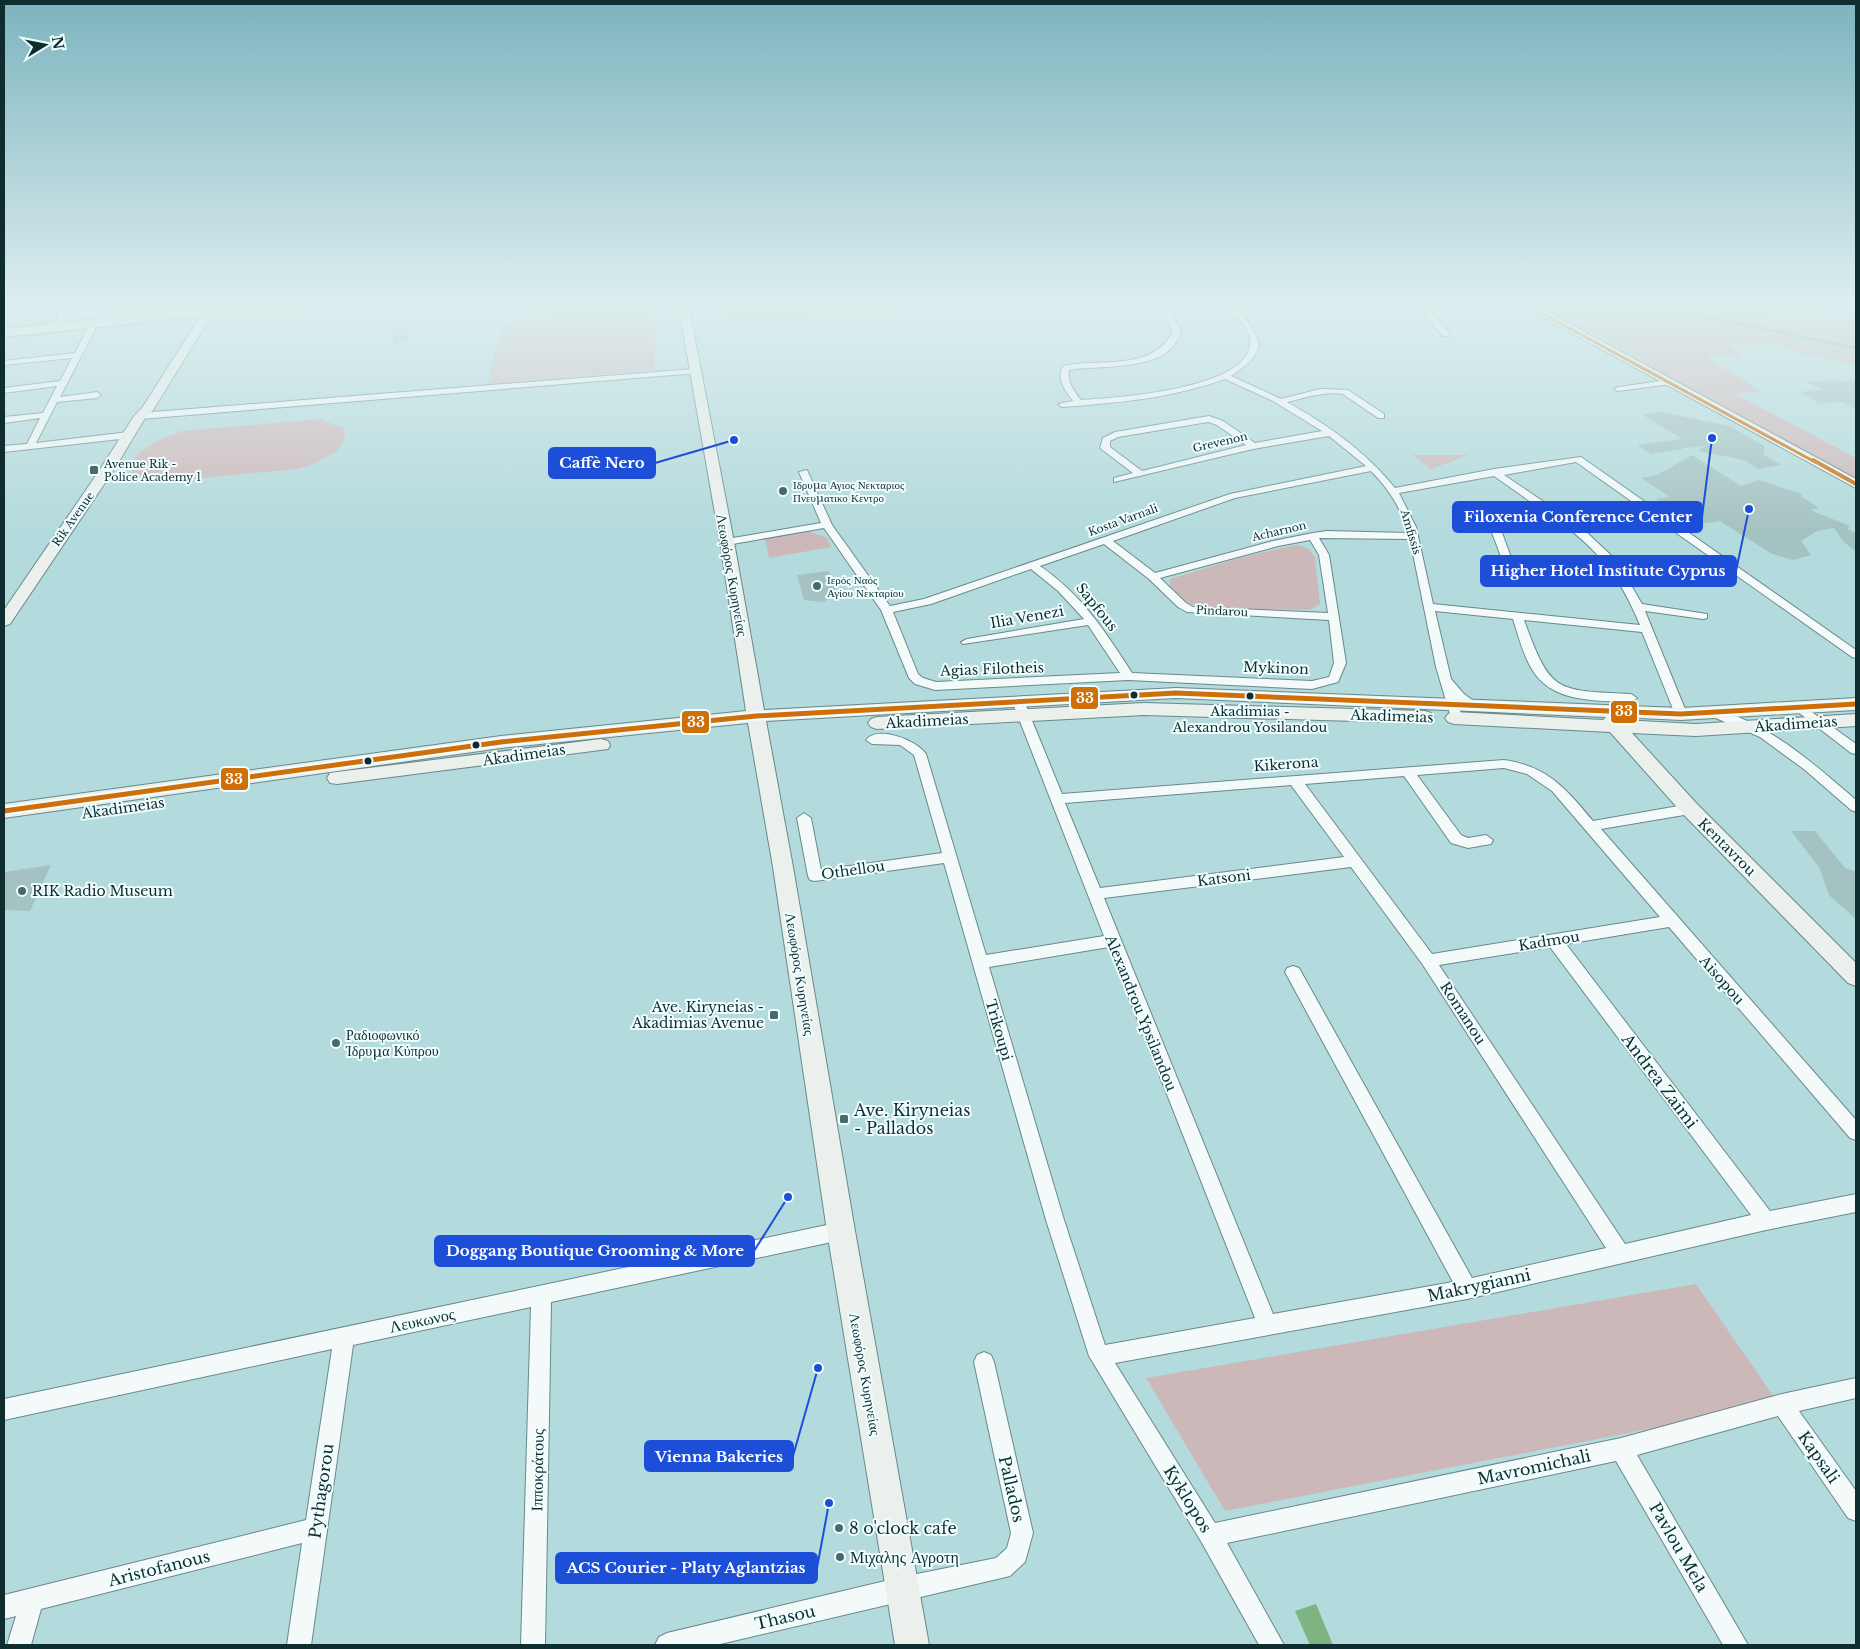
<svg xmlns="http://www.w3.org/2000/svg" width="1860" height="1649" font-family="'Libre Baskerville',serif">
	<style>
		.green { fill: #cdb8b9 }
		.forest { fill: #d2aeae }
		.water { fill: #7db482 }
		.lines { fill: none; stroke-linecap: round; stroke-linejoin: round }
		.stream { stroke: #7db482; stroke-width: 2.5 }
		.building { fill: #a4c2c1 }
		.street-casing { stroke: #69898b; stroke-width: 2 }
		.secondary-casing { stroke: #69898b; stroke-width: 2 }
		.primary-casing { stroke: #97a498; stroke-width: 3 }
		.street { fill: #f4f9fa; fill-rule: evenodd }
		.secondary { fill: #ecf0ed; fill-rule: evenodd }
		.primary { fill: #e5e7e0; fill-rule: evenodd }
		.bus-1-far2-casing { stroke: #f1feff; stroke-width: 5.5 }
		.bus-1-far1-casing { stroke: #f1feff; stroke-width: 7 }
		.bus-1-casing { stroke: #f1feff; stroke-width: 9 }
		.bus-1-far2 { stroke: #cf6f09; stroke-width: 3 }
		.bus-1-far1 { stroke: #cf6f09; stroke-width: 4 }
		.bus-1 { stroke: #cf6f09; stroke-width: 5 }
		.poi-dot { fill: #486a6b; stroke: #f1feff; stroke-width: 2 }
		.bus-dot { fill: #0f2d2e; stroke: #f1feff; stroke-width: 2 }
		.labels { text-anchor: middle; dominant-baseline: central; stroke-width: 4; stroke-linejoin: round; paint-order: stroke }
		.far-street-label { font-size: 11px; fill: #0f2d2e; stroke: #f1feff }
		.far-poi-label { font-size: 11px; fill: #0f2d2e; stroke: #f1feff; text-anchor: start }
		.bus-label { font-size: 13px; fill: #0f2d2e; stroke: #f1feff }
		.street-label { font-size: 14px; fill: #0f2d2e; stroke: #f1feff }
		.poi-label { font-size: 14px; fill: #0f2d2e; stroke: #f1feff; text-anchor: start }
		.near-street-label { font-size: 16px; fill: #0f2d2e; stroke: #f1feff }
		.near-poi-label { font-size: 16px; fill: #0f2d2e; stroke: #f1feff; text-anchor: start }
		.leader { fill: none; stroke: #1d4ed8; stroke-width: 2 }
		.callout-dot { fill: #1d4ed8; stroke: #f1feff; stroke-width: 2 }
		.callout { fill: #1d4ed8; stroke: #1d4ed8; stroke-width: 2 }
		.callout-label { font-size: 15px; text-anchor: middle; font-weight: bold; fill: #fff }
		.line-badge { stroke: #f1feff; stroke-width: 2 }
		.badge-label { font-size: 14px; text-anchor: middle; font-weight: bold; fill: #fff }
	</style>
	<rect width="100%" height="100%" fill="#b3dadc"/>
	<path class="green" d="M1527,303H1758L1773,314L1856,316V364L1797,353L1780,344L1729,346L1743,355L1704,356L1761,391L1735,394L1856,458V480L1696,393L1595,334L1572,327Z
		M648,308L655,311V370L488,384L501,329L523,314Z
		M320,419L343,428L345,438L337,451L316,463L297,469L148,483L135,477L131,470L134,459L138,454L157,441L182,431Z
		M1412,455H1469L1431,469Z
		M808,531L827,538L831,547L769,558L765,538Z
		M1295,545C1304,546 1311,549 1315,558L1320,604L1310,610L1202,608L1188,603L1170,586V579L1239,558Z
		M1696,1284L1774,1397L1685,1422L1225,1511L1146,1378Z"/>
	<path class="forest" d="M725,303H949L952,311L729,322Z
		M959,303H1054L1055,306L963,310Z"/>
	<path class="water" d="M1316,1604L1333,1645H1310L1295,1611Z"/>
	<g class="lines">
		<path class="stream" d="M1622,303L1681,312L1856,348"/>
	</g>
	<path class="building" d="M407,317L408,340L393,345V319Z
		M1838,380L1842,382L1856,380V410L1843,402L1820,404L1799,392L1822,390L1807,382Z
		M1661,412L1730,426L1764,446V455L1782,465L1758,469L1744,460L1698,451L1708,445L1687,448L1680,447L1683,449L1651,454L1637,445L1682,439L1643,415Z
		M1692,455L1741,486L1759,480L1801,494L1802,497L1819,508L1810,510L1850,526L1847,529L1856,533V552L1843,541L1834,528L1817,531L1801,541L1811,555L1793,560L1772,554L1720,521L1695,525L1656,499L1670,497L1641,478L1657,475Z
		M829,571L837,596L830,597L824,602L804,600L797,575Z
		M1791,831H1815L1845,868L1856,871V919L1829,895L1819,867Z
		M51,865L30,911L4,910V872Z"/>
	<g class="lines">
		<defs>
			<path id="street" d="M4,303H8L4,306Z
				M63,303H70L61,324H55Z
				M1234,303C1256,336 1277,346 1231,376L1281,399L1320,389L1348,390L1384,414V418H1378L1343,394C1323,391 1305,398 1287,402C1328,425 1365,451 1395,488L1494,469L1581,457L1856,650V658L1852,657L1576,462L1504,475L1581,527L1617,561L1642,604L1707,614V618L1703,619L1645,611L1687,714L1685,717L1681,718L1675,714L1642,632L1524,620C1551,694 1555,690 1631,694L1637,698L1631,702C1595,700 1550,704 1530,666C1522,651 1518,635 1513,619L1435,611L1451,679L1464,694L1479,705L1473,709L1457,700L1462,718L1460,721H1452L1436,667L1410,539L1319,538L1329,555L1346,663L1338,682L1312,689L1128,680L935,690L915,684L909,678L881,610L824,528L727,545L722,542L727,539L821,523L799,472L807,470L832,525L890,606L924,599L1230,494L1366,466L1329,436L1253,449L1114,482V478L1133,473L1100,448L1103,438L1115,432L1209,416L1223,421L1255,443L1322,431L1273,401L1225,379C1172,398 1118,403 1062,407L1058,404L1073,401C1065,390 1056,379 1063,366C1100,358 1154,372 1173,331L1162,309H1067L1063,307L1064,305ZM1230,308C1237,318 1249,327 1250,340C1255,389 1115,398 1081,400C1074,391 1067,382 1069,370C1098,365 1155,371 1174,345C1177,341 1179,336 1181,331L1169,309ZM1208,422L1217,425L1246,445L1142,471L1110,447V441L1118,437ZM1371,471C1388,488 1402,509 1408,533L1327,531L1313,533L1273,541L1155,573L1113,541L1235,498ZM1494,476L1538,507C1522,511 1497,512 1491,530L1507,573H1515L1516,571L1501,530L1503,526L1514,518L1545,511C1593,545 1617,569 1640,625L1433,604L1416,527L1399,493ZM1310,540L1319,555L1328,613L1193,607L1186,603L1160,578L1278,546ZM1104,544L1149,579L1178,607L1187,612L1329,620L1334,663L1329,677L1312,681L1132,673C1106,632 1081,594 1040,566ZM1031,569L1058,591L1084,619L967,639L961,642L963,644L1088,625L1120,673L936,682L923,678L918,674L893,612L931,604Z
				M1415,303H1422L1449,332V336H1443Z
				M92,320L99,322L60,397L97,392L101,395L97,398L57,402L36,443L129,432L133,435L129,438L4,452V446L27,444L40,418L4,423V417L43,413L57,386L4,393V388L60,381L72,358L4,365V361L75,353Z
				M694,369L698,371L697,373L140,419L136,416L140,413Z
				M1668,380L1672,382L1671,384L1618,391L1614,389L1618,387Z
				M1018,697L1024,701L1062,794L1504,760C1548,766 1566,789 1593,821L1690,804L1695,806L1697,809L1690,814L1601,829L1856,1120V1140L1850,1138L1669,927L1566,944L1770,1211L1856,1194V1212L1766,1230L1467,1299L1115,1363L1215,1523L1621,1438L1782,1394L1856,1378V1398L1799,1411L1856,1491V1521L1848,1518L1778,1416L1637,1455L1748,1645H1723L1616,1461L1227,1543L1284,1645H1259L1202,1543L1089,1356L1046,1220L944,863L815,881L810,880L808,876L797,818L804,813L811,818L821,870L942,853L914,755L900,745L872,744L866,740C877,725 917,740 926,754L986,955L1104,936L1012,701ZM1504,768L1527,774L1552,791L1660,917L1432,954L1305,784L1404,776L1451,843L1468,848L1491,844L1493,840L1486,835L1468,838L1461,835L1417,775ZM1291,785L1344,857L1100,888L1065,803ZM1351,867L1423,965L1606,1248L1472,1278L1299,968L1293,966L1287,968L1285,972L1453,1282L1273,1314L1104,898ZM1109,947L1255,1318L1105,1345L1064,1220L989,967ZM1550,947L1751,1215L1625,1244L1439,965Z
				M1802,705L1856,744V754L1851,753L1798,712L1796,709L1798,706Z
				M1715,709C1770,724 1814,764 1856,800V812L1851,810L1805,770L1760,737L1711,716L1709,713Z
				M841,1222L848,1225L850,1231L848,1237L841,1240L551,1302L545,1645H521L531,1307L353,1345L311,1645H287L302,1543L41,1609L31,1645H7L16,1616L4,1619V1595L306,1520L332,1349L4,1420V1399Z
				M984,1352L991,1355L994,1362L1033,1533L1025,1562L1010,1576L716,1645H655L659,1637L667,1633L902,1577L996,1558L1007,1548L1011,1533L974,1362L977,1355Z"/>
			<path id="secondary" d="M678,303H688L734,542L764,710L1176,688L1681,708L1856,698V710L1681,720L1618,717L1621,720L1696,724L1856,714V726L1696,736L1632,733L1697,804L1856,963V986L1848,983L1683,814L1610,732L1454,724L1448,722L1445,718L1448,714L1454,712L1603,720L1606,717L1176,698L766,721L793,867L855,1231L929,1645H895L827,1231L773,867L748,723L501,748L4,818V804L501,736L746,711L720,542Z
				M1517,303H1531L1856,479V488Z
				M211,305L216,308L153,410L145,418L115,468L10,624L4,626V610L101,468L134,416L142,408L206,308Z
				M1144,703L1425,711L1431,713L1434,717L1431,721L1425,723L1144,715L877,729L871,727L868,723L871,719L877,717Z
				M601,739L608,741L610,745L608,749L337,784L330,783L327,778L330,773L337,772Z"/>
			<path id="primary" d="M359,303H515L509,307L209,315L4,337V329L209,307Z"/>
		</defs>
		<use href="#street" class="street-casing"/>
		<use href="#secondary" class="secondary-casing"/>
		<use href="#primary" class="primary-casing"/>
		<use href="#street" class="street"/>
		<use href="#secondary" class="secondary"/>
		<use href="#primary" class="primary"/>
		<defs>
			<path id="bus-1-far2" d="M1523,303L1815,462"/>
			<path id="bus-1-far1" d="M1813,460L1856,484"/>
			<path id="bus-1" d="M4,811L501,742L756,716L1176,693L1681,714L1856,704"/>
		</defs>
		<use href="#bus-1-far2" class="bus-1-far2-casing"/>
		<use href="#bus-1-far1" class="bus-1-far1-casing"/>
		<use href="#bus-1" class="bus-1-casing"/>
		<use href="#bus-1-far2" class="bus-1-far2"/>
		<use href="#bus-1-far1" class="bus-1-far1"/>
		<use href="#bus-1" class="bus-1"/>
	</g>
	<linearGradient id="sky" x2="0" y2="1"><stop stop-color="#7db4bf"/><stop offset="0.57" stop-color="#ddeeef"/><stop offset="1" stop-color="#ddeeef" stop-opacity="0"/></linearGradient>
	<rect width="1860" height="534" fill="url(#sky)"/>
	<g class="poi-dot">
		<rect x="89" y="465" width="10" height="10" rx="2.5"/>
		<circle cx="783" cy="491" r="5"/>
		<circle cx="817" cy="586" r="5"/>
		<circle cx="22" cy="891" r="5"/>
		<rect x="769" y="1010" width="10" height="10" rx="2.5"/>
		<circle cx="336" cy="1043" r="5"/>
		<rect x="839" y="1114" width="10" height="10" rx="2.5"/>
		<circle cx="839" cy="1528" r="5"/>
		<circle cx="840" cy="1557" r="5"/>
	</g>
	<g class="bus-dot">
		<circle cx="1134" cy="695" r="4.5"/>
		<circle cx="1250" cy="696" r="4.5"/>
		<circle cx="476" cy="745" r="4.5"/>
		<circle cx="368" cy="761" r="4.5"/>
	</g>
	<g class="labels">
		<g class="far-street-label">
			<text transform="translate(1220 442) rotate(-13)">Grevenon</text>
			<text transform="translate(73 519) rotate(-55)">Rik Avenue</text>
			<text transform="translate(1123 520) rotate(-20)">Kosta Varnali</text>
			<text transform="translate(1279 531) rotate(-13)">Acharnon</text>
			<text transform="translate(1411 532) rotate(73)">Amfissis</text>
			<text transform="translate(1222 611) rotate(3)">Pindarou</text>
		</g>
		<g class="far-poi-label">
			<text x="104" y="464">Avenue Rik -<tspan x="104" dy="13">Police Academy 1</tspan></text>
			<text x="793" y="485">Ιδρυμα Αγιος Νεκταριος<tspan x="793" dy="13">Πνευματικο Κεντρο</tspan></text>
			<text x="827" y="580">Ιερός Ναός<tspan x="827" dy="13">Αγίου Νεκταρίου</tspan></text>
		</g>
		<g class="bus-label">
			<text x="1250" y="711">Akadimias -<tspan x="1250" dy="16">Alexandrou Yosilandou</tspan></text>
		</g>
		<g class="street-label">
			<text transform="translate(732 575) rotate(80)">Λεωφόρος Κυρηνείας</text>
			<text transform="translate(1097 607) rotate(51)">Sapfous</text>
			<text transform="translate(1027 617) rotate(-10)">Ilia Venezi</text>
			<text transform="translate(1276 668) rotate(2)">Mykinon</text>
			<text transform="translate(992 669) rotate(-2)">Agias Filotheis</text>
			<text transform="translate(1392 716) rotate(2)">Akadimeias</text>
			<text transform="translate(927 721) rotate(-3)">Akadimeias</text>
			<text transform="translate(1796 724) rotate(-4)">Akadimeias</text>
			<text transform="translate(524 755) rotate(-8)">Akadimeias</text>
			<text transform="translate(1286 764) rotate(-4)">Kikerona</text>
			<text transform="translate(123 808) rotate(-8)">Akadimeias</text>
			<text transform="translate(1727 847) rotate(45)">Kentavrou</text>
			<text transform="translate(853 870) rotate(-8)">Othellou</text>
			<text transform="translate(1224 878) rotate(-7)">Katsoni</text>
			<text transform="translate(1549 941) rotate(-9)">Kadmou</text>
			<text transform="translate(800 974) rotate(81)">Λεωφόρος Κυρηνείας</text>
			<text transform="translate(1722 980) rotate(49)">Aisopou</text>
			<text transform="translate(1141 1013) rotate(68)">Alexandrou Ypsilandou</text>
			<text transform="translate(1463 1013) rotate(57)">Romanou</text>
			<text transform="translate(999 1030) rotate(74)">Trikoupi</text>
			<text transform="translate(865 1374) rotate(80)">Λεωφόρος Κυρηνείας</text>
		</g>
		<g class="poi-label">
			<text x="32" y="891">RIK Radio Museum</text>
			<text x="764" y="1007" text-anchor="end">Ave. Kiryneias -<tspan x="764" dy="16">Akadimias Avenue</tspan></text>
			<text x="346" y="1035">Ραδιοφωνικό<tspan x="346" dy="16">Ίδρυμα Κύπρου</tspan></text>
		</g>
		<g class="near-street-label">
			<text transform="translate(1660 1081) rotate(53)">Andrea Zaimi</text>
			<text transform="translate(1479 1285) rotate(-12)">Makrygianni</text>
			<text transform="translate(422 1320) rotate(-12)">Λευκωνος</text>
			<text transform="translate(1819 1457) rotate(55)">Kapsali</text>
			<text transform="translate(1534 1467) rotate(-12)">Mavromichali</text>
			<text transform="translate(537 1470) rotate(-89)">Ιπποκράτους</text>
			<text transform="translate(1012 1489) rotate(77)">Pallados</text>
			<text transform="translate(321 1491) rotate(-82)">Pythagorou</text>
			<text transform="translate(1188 1499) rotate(58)">Kyklopos</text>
			<text transform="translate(1679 1547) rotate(60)">Pavlou Mela</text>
			<text transform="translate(159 1568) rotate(-14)">Aristofanous</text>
			<text transform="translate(785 1617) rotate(-13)">Thasou</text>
		</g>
		<g class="near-poi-label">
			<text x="854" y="1110">Ave. Kiryneias<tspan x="854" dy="18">- Pallados</tspan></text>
			<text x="849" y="1528">8 o'clock cafe</text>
			<text x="850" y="1557">Μιχαλης Αγροτη</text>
		</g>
	</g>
	<path class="leader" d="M734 440L655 463M1712 438L1702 517M1749 509L1736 571M788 1197L754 1251M818 1368L793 1456M829 1503L817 1568"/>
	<g class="callout-dot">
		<circle cx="734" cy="440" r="5"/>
		<circle cx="1712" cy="438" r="5"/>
		<circle cx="1749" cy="509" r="5"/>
		<circle cx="788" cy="1197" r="5"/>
		<circle cx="818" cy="1368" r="5"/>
		<circle cx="829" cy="1503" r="5"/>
	</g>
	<g class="callout">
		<rect x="549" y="448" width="106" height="30" rx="5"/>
		<rect x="1453" y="502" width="249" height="30" rx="5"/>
		<rect x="1481" y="556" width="255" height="30" rx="5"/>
		<rect x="435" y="1236" width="319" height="30" rx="5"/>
		<rect x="645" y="1441" width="148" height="30" rx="5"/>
		<rect x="556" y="1553" width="261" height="30" rx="5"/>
	</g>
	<g class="callout-label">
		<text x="602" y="468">Caffè Nero</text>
		<text x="1578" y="522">Filoxenia Conference Center</text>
		<text x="1608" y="576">Higher Hotel Institute Cyprus</text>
		<text x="595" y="1256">Doggang Boutique Grooming &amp; More</text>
		<text x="719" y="1462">Vienna Bakeries</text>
		<text x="686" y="1573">ACS Courier - Platy Aglantzias</text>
	</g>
	<g class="line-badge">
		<rect x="1070" y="686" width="29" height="24" rx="5" fill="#cf6f09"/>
		<rect x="1610" y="700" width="28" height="24" rx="5" fill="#cf6f09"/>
		<rect x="681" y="710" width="29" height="24" rx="5" fill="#cf6f09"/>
		<rect x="220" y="767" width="29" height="24" rx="5" fill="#cf6f09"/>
	</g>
	<g class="badge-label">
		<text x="1085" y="703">33</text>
		<text x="1624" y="716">33</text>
		<text x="696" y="727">33</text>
		<text x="234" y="784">33</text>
	</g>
	<rect width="1860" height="1649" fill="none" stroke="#0f2d2e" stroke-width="10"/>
	<g transform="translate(45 45) rotate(80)" stroke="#f1feff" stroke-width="4" paint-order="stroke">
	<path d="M0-4L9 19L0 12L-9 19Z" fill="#0f2d2e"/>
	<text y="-8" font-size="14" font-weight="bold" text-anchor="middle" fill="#0f2d2e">N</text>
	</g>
</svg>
